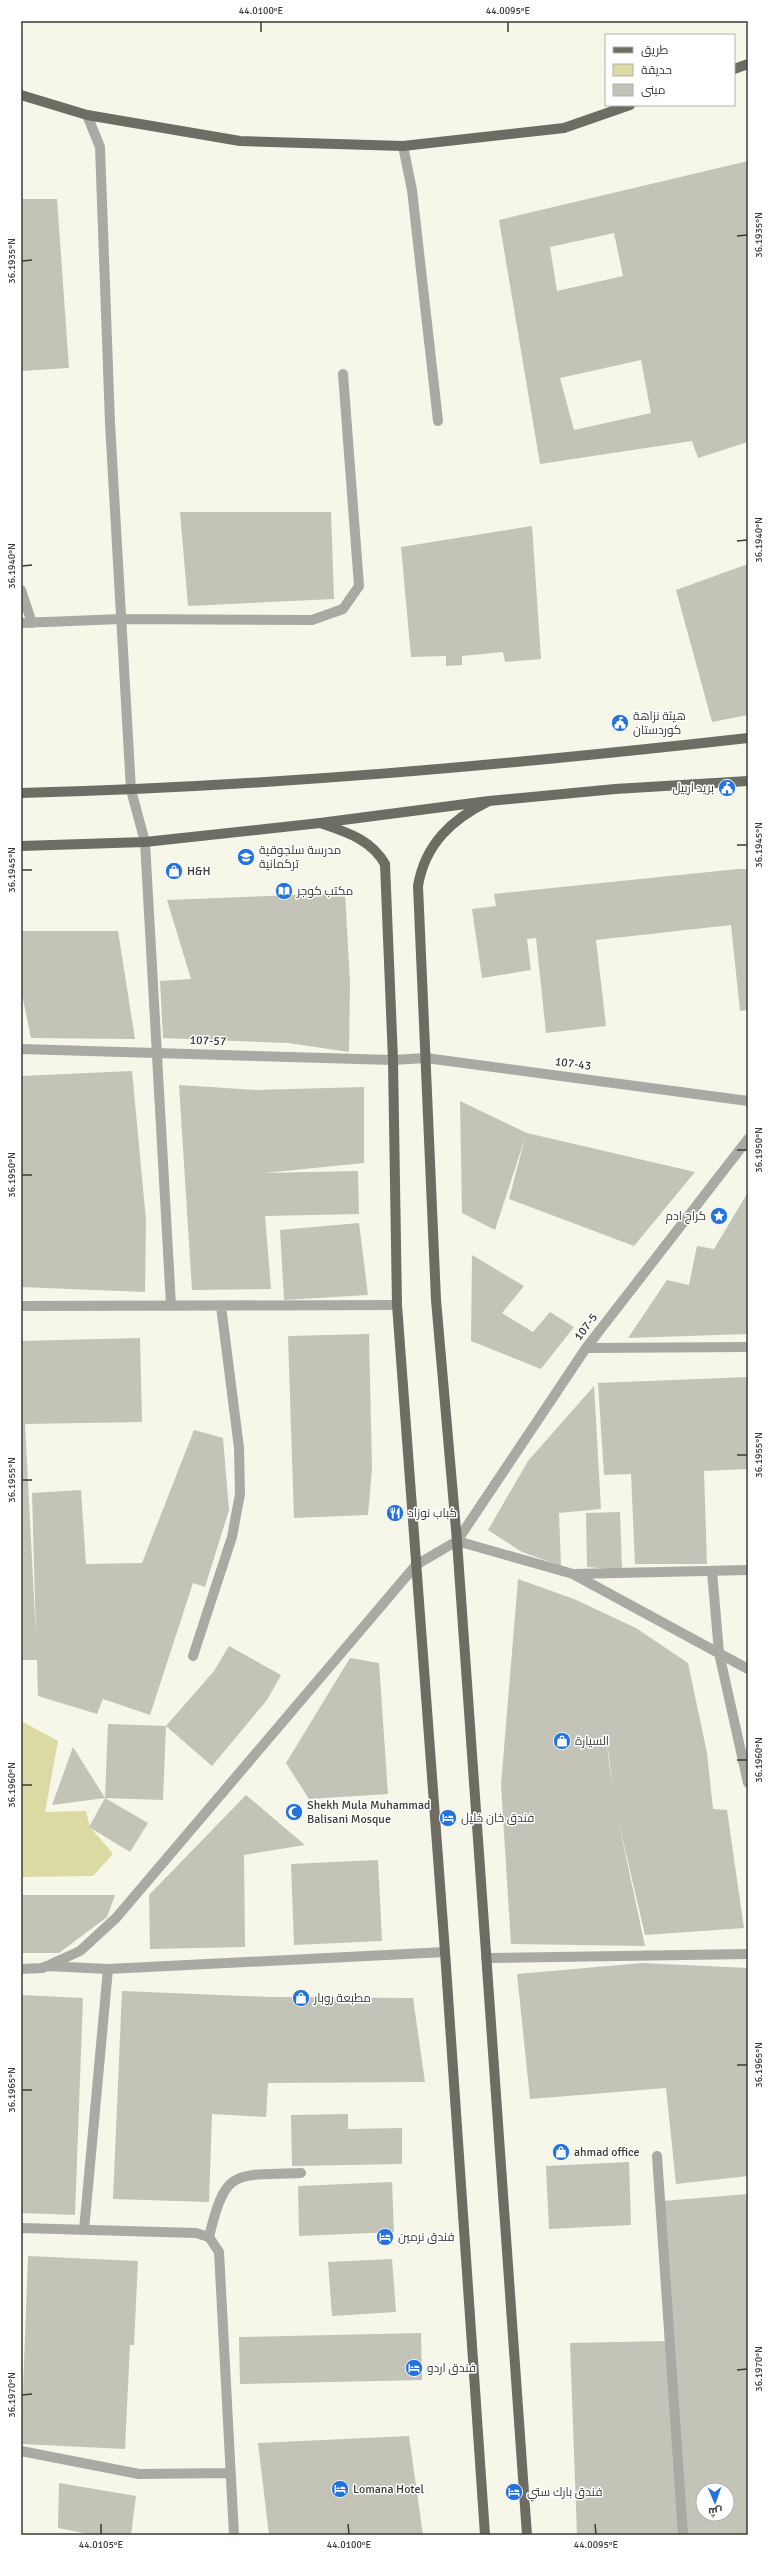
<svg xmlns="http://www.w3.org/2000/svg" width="769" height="2556" font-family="Signika,Cairo,sans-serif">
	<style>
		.green { fill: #dadaa2 }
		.building { fill: #c3c4b7; fill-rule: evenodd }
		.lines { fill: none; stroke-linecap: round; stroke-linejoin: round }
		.minor { stroke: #aaaaa5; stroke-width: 10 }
		.major { stroke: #6d6d64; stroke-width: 10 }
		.ticks { fill: none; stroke: #3a3b36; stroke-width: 1.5 }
		.labels { text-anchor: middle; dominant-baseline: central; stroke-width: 3; stroke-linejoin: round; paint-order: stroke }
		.poi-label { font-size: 12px; fill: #3a3b36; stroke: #fff; text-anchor: start }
		.street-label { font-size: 12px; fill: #3a3b36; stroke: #fff }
		.neatline { fill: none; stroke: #3a3b36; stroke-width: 1.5 }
		.ticks-label { font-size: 10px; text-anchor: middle; fill: #3a3b36 }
	</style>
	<rect width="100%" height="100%" fill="#f6f6e9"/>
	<path class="green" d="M21,1721L58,1741L45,1812L86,1811L90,1827L113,1854L93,1876L21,1877Z"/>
	<path class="building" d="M748,161V442L698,458L692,441L540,464L499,220ZM614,233L623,276L557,291L550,247ZM641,360L651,413L574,430L560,378Z
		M21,199H57L69,368L21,371Z
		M180,512H331L334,599L188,606Z
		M532,526L541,659L505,662L503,652L462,656V665L446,666V656L411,657L401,547Z
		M748,564V715L712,722L676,590Z
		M738,869H748V1010L740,1011L731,925L596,940L606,1026L546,1033L536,938L527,939L531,970L482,978L472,909L496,906L494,894Z
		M345,893L350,982L349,1052L288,1043L163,1038L160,981L191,979L167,900Z
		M21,931H118L135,1039L31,1038L21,989Z
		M132,1071L146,1220L145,1292L21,1287V1076Z
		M179,1085L256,1090L364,1087V1163L264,1173L358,1171L359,1214L265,1216L271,1289L192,1290Z
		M460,1101L527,1133L695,1172L634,1246L509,1199L525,1138L495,1230L462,1213Z
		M748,1192V1296L744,1295L748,1296V1334L628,1338L667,1280L689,1285L697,1246L714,1249Z
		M359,1223L368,1295L284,1300L280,1230Z
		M472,1255L524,1286L502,1313L533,1332L550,1312L574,1327L541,1369L471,1341Z
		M369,1334L372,1469L368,1515L294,1518L288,1336Z
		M140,1338L142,1422L25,1424L36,1637L32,1493L81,1490L86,1564L142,1563L194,1430L223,1438L229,1510L205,1587L193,1583L150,1715L103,1699L97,1714L38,1696L37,1660H21V1341Z
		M748,1377V1469L704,1471L707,1564H635L631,1474L604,1475L598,1383Z
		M594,1386L601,1509L559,1513L561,1566L522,1552L488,1530L528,1461Z
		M620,1512L622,1570L587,1567L586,1513Z
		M518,1579L574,1599L636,1628L688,1663L707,1753L713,1809L727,1810L744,1928L645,1935L618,1819L645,1946L511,1944L501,1785ZM607,1743L613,1787L609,1763Z
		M229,1646L281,1675L267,1700L212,1766L166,1726L163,1800L105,1798L148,1823L130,1852L89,1827L105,1798L108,1724L166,1726L214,1671Z
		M350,1658L379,1663L388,1794L309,1799L286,1763Z
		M73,1747L105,1798L52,1805Z
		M246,1795L305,1845L244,1855L245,1947L150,1949L149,1895Z
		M378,1860L382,1941L294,1945L291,1864Z
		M21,1895H115L107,1917L59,1953H21Z
		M642,1963L748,1968V2176L676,2184L666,2088L530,2099L517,1974Z
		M122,1991L271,1997L413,1998L425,2082L268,2083L266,2117L212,2114L209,2202L113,2199Z
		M21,1995L83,1998L75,2215L21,2213Z
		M348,2114V2129L402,2128V2164L292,2166L291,2115Z
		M629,2162L631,2225L549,2229L546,2166Z
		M392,2182L394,2232L299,2236L298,2186Z
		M748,2194V2535H686L662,2201ZM703,2490H727V2514H703Z
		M28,2256L138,2261L134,2345H130L125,2449L21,2444Z
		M392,2259L396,2312L332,2316L328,2262Z
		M421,2333L422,2380L240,2384L239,2337Z
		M667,2341L682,2535H577L570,2343Z
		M409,2436L423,2535H269L258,2443Z
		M59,2483L136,2496L131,2535H94L58,2528Z"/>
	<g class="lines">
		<path class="minor" d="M87,115L100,147L110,423L131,790L145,842L171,1305
			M403,146L412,190L438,421
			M21,590L32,623
			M21,623L121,619L312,620L343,609L359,586L343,374
			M21,1049L393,1060L426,1058L748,1101
			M21,1306L397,1305
			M586,1348L748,1347
			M457,1541L573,1574L748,1669
			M712,1571L719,1653L748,1783
			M574,1574L748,1570
			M193,1656L232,1537L240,1494L239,1448L221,1306
			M486,1958L748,1954
			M47,1966L80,1951L116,1918L416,1565L457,1541L586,1348L748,1139
			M21,1969L42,1968L47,1966L108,1969L445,1952
			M657,2156L683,2535
			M21,2228L196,2233L209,2237L219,2252L234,2535
			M84,2230L108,1969
			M209,2237C226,2166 235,2176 301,2173
			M21,2451L139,2474L230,2473"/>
		<path class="major" d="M734,69L748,64
			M21,95L87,115L240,141L403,146L564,128L630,105
			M21,793C264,787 507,765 748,738
			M489,801C452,819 425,844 418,886L436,1300L457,1541L527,2535
			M320,823C346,832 371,839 385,864L393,1060L397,1305L445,1952L485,2535
			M21,846L145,842L320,823L489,801L615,789L748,781"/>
	</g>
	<path class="ticks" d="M261,22V32M508,22V32M737,236L747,235M22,261L32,260M737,541L747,540M22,566L32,565M737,845H747M22,870H32M737,1150H747M22,1175H32M737,1455H747M22,1480H32M737,1760H747M22,1785H32M737,2065H747M22,2090H32M737,2370L747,2369M22,2395L32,2394M101,2524V2534M348,2524L349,2534M595,2524L596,2534"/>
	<defs>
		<symbol id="civic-disc" viewBox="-11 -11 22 22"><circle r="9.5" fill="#2472dd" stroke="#fff"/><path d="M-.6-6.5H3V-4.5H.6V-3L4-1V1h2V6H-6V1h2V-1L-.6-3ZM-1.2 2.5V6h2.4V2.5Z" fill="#fff"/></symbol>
		<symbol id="school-disc" viewBox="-11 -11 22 22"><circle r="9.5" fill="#2472dd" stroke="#fff"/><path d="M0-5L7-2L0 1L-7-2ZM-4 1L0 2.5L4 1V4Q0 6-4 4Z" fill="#fff"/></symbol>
		<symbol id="shop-disc" viewBox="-11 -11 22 22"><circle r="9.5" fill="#2472dd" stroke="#fff"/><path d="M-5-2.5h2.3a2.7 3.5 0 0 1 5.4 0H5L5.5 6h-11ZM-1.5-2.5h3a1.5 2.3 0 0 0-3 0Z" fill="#fff"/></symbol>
		<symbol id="library-disc" viewBox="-11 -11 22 22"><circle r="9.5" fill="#2472dd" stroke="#fff"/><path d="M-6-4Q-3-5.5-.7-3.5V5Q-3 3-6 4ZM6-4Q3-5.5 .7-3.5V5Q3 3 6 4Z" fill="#fff"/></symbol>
		<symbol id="sight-disc" viewBox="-11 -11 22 22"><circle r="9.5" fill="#2472dd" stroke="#fff"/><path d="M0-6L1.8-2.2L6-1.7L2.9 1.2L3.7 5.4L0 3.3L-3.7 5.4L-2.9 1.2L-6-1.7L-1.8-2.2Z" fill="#fff"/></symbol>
		<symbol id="restaurant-disc" viewBox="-11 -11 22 22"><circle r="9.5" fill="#2472dd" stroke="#fff"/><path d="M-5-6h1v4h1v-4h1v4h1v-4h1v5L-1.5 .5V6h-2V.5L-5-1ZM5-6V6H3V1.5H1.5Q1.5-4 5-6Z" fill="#fff"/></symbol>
		<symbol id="mosque-disc" viewBox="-11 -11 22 22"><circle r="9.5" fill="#2472dd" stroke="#fff"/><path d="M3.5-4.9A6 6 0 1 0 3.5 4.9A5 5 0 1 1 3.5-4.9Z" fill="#fff"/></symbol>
		<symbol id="hotel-disc" viewBox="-11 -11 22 22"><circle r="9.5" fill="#2472dd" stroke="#fff"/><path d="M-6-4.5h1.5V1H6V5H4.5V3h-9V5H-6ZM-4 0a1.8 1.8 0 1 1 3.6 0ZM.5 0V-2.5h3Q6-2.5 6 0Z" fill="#fff"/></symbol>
	</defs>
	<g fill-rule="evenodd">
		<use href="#civic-disc" x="610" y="713" width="20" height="20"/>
		<use href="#civic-disc" x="717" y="778" width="20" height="20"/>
		<use href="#school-disc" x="236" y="847" width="20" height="20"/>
		<use href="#shop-disc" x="164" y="861" width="20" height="20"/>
		<use href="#library-disc" x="274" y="881" width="20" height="20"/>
		<use href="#sight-disc" x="709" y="1206" width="20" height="20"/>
		<use href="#restaurant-disc" x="385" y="1503" width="20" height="20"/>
		<use href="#shop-disc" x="552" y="1731" width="20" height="20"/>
		<use href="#mosque-disc" x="284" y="1802" width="20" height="20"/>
		<use href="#hotel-disc" x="438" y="1808" width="20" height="20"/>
		<use href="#shop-disc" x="291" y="1988" width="20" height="20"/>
		<use href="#shop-disc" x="551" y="2142" width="20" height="20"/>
		<use href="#hotel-disc" x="375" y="2227" width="20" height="20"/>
		<use href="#hotel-disc" x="404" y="2358" width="20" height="20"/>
		<use href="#hotel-disc" x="330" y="2479" width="20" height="20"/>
		<use href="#hotel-disc" x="504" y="2482" width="20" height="20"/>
	</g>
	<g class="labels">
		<g class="poi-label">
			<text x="633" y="716">هيئة نزاهة<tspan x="633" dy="14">كوردستان</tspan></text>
			<text x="714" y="788" text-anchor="end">بريد اربيل</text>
			<text x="259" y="850">مدرسة سلجوقية<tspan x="259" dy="14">تركمانية</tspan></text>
			<text x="187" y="871">H&amp;H</text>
			<text x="297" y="891">مكتب كوجر</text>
			<text x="706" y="1216" text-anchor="end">كراج ادم</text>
			<text x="408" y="1513">كباب نوزاد</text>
			<text x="575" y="1741">السيارة</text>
			<text x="307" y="1805">Shekh Mula Muhammad<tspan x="307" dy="14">Balisani Mosque</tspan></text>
			<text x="461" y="1818">فندق خان خليل</text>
			<text x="314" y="1998">مطبعة روبار</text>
			<text x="574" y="2152">ahmad office</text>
			<text x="398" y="2237">فندق نرمين</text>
			<text x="427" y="2368">فندق اردو</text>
			<text x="353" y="2489">Lomana Hotel</text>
			<text x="527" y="2492">فندق بارك ستي</text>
		</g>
		<g class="street-label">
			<text transform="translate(208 1041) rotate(2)">107-57</text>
			<text transform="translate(573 1064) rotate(8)">107-43</text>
			<text transform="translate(586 1327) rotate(-53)">107-5</text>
		</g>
	</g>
	<rect width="769" height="2556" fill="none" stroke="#ffffff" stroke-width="44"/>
	<rect x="605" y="34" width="130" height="72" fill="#ffffff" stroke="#b0b1af"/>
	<rect x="613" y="47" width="20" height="6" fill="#6d6d64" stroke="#b0b1af"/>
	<text x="641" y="54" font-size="12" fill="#3a3b36">طريق</text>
	<rect x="613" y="64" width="20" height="12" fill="#dadaa2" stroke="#b0b1af"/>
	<text x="641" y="74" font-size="12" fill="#3a3b36">حديقة</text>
	<rect x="613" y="84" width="20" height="12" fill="#c3c4b7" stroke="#b0b1af"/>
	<text x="641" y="94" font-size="12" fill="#3a3b36">مبنى</text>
	<g transform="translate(715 2502) rotate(178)"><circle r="19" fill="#ffffff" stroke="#b0b1af"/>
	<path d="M0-3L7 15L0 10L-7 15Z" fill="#2472dd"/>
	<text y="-6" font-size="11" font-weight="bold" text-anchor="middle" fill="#3a3b36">ش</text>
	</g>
	<rect x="22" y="22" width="725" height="2512" class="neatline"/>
	<g class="ticks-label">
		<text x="261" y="14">44.0100°E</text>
		<text x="508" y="14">44.0095°E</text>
		<text transform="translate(758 235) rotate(-90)" y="4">36.1935°N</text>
		<text transform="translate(11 261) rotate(-90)" y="4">36.1935°N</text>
		<text transform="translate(758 540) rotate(-90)" y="4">36.1940°N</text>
		<text transform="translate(11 566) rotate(-90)" y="4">36.1940°N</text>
		<text transform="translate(758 845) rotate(-90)" y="4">36.1945°N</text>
		<text transform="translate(11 870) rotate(-90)" y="4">36.1945°N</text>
		<text transform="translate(758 1150) rotate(-90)" y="4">36.1950°N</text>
		<text transform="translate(11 1175) rotate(-90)" y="4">36.1950°N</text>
		<text transform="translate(758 1455) rotate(-90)" y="4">36.1955°N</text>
		<text transform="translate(11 1480) rotate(-90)" y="4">36.1955°N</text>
		<text transform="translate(758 1760) rotate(-90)" y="4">36.1960°N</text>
		<text transform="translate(11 1785) rotate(-90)" y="4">36.1960°N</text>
		<text transform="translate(758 2065) rotate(-90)" y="4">36.1965°N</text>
		<text transform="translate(11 2090) rotate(-90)" y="4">36.1965°N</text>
		<text transform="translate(758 2369) rotate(-90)" y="4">36.1970°N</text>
		<text transform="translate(11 2395) rotate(-90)" y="4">36.1970°N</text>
		<text x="101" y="2548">44.0105°E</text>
		<text x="349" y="2548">44.0100°E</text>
		<text x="596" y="2548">44.0095°E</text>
	</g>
</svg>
